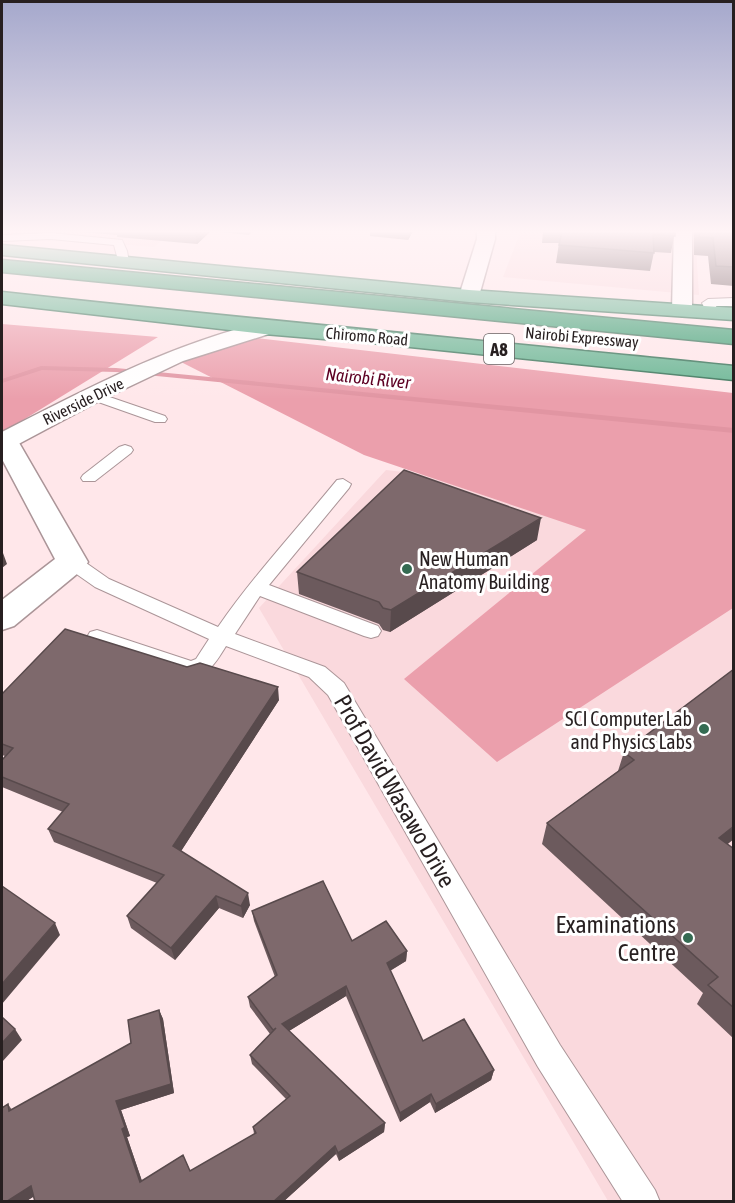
<svg xmlns="http://www.w3.org/2000/svg" width="735" height="1203" font-family="'Asap Condensed',sans-serif">
	<style>
		.built { fill: #fad9dd }
		.forest { fill: #eb9fac }
		.lines { fill: none; stroke-linecap: round; stroke-linejoin: round }
		.stream { fill: #e195a2; fill-rule: evenodd }
		.service-casing { stroke: #ab9598; stroke-width: 2 }
		.minor-casing { stroke: #ab9598; stroke-width: 3 }
		.tertiary-casing { stroke: #ab9598; stroke-width: 3 }
		.trunk-casing { stroke: #3a755a; stroke-width: 3 }
		.motorway-casing { stroke: #3a755a; stroke-width: 3 }
		.service { fill: #fff; fill-rule: evenodd }
		.minor { fill: #fff; fill-rule: evenodd }
		.tertiary { fill: #fff; fill-rule: evenodd }
		.trunk { fill: #6ab694; fill-rule: evenodd }
		.motorway { fill: #45a379; fill-rule: evenodd }
		.wall { fill: #6c5a5d }
		.shaded-wall { fill: #584a4c }
		.building { fill: #7e696c; stroke: #584a4c; stroke-width: 1.5 }
		.poi-dot { fill: #346b52; stroke: #fff; stroke-width: 2 }
		.labels { text-anchor: middle; dominant-baseline: central; stroke-width: 6; stroke-linejoin: round; paint-order: stroke }
		.far-street-label { font-size: 16px; fill: #271f20; stroke: #fff }
		.shield { fill: #fff; stroke: #686263; stroke-width: 1.5 }
		.shield-label { font-size: 18px; font-weight: bold; fill: #271f20 }
		.far-water-label { font-size: 18px; font-style: italic; fill: #5d0023; stroke: #fff }
		.poi-label { font-size: 20px; fill: #271f20; stroke: #fff; text-anchor: start }
		.near-street-label { font-size: 24px; fill: #271f20; stroke: #fff }
		.near-poi-label { font-size: 24px; fill: #271f20; stroke: #fff; text-anchor: end }
	</style>
	<rect width="100%" height="100%" fill="#ffe7ea"/>
	<path class="built" d="M2,231H172L154,247L2,235Z
		M521,231H695L699,295L503,277Z
		M386,470L733,511V1201H608L259,608Z"/>
	<path class="forest" d="M2,324L158,337L2,433Z
		M231,335L733,393V608L497,762L404,679L586,530L364,455L181,362Z"/>
	<g class="lines">
		<path class="stream" d="M41,366L116,368L734,428V433L116,372L42,370L2,383V379Z"/>
		<defs>
			<path id="service" d="M51,233L122,240L127,251L129,262L127,264H119L114,245L51,239L2,241V235Z
				M734,298V306H716L718,312L712,316L708,315L702,303L708,299Z
				M92,391L165,416L167,419L165,422H155L87,398L85,395Z
				M125,445L131,447L133,450L131,453L95,481H83L81,478L83,475L119,447Z
				M343,479L351,484L349,488L269,585L378,626L381,631L378,636L371,638L364,636L260,596L235,634L325,667L344,683L560,1045L655,1190L660,1202H623L538,1067L328,695L309,677L226,646C216,662 210,674 190,677L90,642L87,637L90,632L97,630L191,661L196,659L209,639L95,587L65,566L63,562L65,558H79L109,579L218,627C254,575 297,529 337,480Z"/>
			<path id="minor" d="M674,231H692V310L689,314L682,316L675,314L672,310Z
				M5,433L14,435L18,441L88,562L83,569L14,626L2,630V600L55,559L2,459V434Z"/>
			<path id="tertiary" d="M477,231H495V239L479,296L476,300H462L459,296L477,239Z
				M264,322L272,323L275,328L272,333L183,361L101,400L11,448L2,450V432C88,388 169,345 264,322Z"/>
			<path id="trunk" d="M2,245L469,290L734,308V320L469,302L2,255Z
				M2,292C246,319 490,341 734,366V380L371,343L264,334L2,304Z"/>
			<path id="motorway" d="M2,260L734,330V344L2,272Z"/>
		</defs>
		<use href="#service" class="service-casing"/>
		<use href="#minor" class="minor-casing"/>
		<use href="#tertiary" class="tertiary-casing"/>
		<use href="#trunk" class="trunk-casing"/>
		<use href="#motorway" class="motorway-casing"/>
		<use href="#service" class="service"/>
		<use href="#minor" class="minor"/>
		<use href="#tertiary" class="tertiary"/>
		<use href="#trunk" class="trunk"/>
		<use href="#motorway" class="motorway"/>
	</g>
	<path class="wall" d="M69,231H253L249,235L211,231L197,244L117,237V235Z
		M364,231H413L408,240L370,236V232Z
		M543,231H675L671,253L654,252L650,271L556,263L559,243H542Z
		M694,231H734V286L711,284L708,256L694,255Z
		M537,540L390,632L383,630L379,624L299,594L297,572Z
		M734,669L727,844L734,849V1039L697,1004L703,993L542,844L547,823L618,771L624,752Z
		M2,694L279,700L181,851L250,905L243,918L219,908L175,960L131,928L127,916L157,883L54,842L48,829L63,812L2,787V760L5,756L2,755Z
		M323,881L352,941L386,921L407,951L406,961L390,971L423,1041L464,1019L494,1070L491,1080L435,1113L430,1102L400,1122L346,996L289,1031L385,1123L384,1132L339,1161L336,1154L283,1202H35L34,1196L25,1202H2V1108L8,1104L12,1110L131,1043L128,1020L159,1010L163,1019L174,1093L121,1110L130,1136L127,1137L142,1181L183,1155L190,1171L254,1134L253,1127L286,1099L252,1064L250,1055L270,1034L250,1007L248,997L275,977L254,921L252,911Z"/>
	<path class="shaded-wall" d="M195,231H211L197,244Z
		M409,231H413L408,240L409,232Z
		M541,518L537,540L390,632L391,610Z
		M3,553L7,564L2,568V555Z
		M278,687L279,700L176,859L173,846Z
		M734,826V839L709,859L719,838Z
		M248,893L250,905L243,918L241,906Z
		M216,896L219,908L175,960L171,948Z
		M55,923L60,935L2,1004V984Z
		M407,951L406,961L386,973L387,963Z
		M346,986V996L284,1034L282,1024Z
		M159,1010L163,1019L174,1093L121,1110L130,1136L127,1137L145,1190L140,1182L122,1129L116,1101Z
		M15,1029L22,1040L2,1062V1043Z
		M494,1070L491,1080L435,1113L436,1104Z
		M431,1094L430,1102L400,1122V1113Z
		M385,1123L384,1132L339,1161L338,1153Z
		M335,1146L336,1154L283,1202H273Z
		M31,1186L38,1194L25,1202H6Z"/>
	<path class="building" d="M562,231H675V236L653,234L654,253L559,245Z
		M699,231H734V267L716,266L713,238L699,237Z
		M404,470L541,518L391,610L383,608L379,602L297,572Z
		M65,629L187,667L200,663L278,687L173,846L248,893L241,906L216,896L171,948L127,916L164,875L48,829L69,804L2,777V760L13,748L2,744V694Z
		M734,669V826L719,838L734,849V1008L708,985L718,977L547,823L634,760L624,752Z
		M323,881L352,941L386,921L407,951L387,963L423,1041L464,1019L494,1070L436,1104L431,1094L400,1113L346,986L282,1024L385,1123L338,1153L335,1146L273,1202H35L31,1186L6,1202H2V1108L8,1104L9,1111L131,1043L128,1020L159,1010L171,1084L116,1101L125,1127L122,1129L140,1182L183,1155L190,1171L256,1133L253,1127L290,1096L250,1055L276,1028L273,1030L248,997L277,975L252,911Z
		M2,886L55,923L2,984Z
		M2,1017L15,1029L2,1043Z"/>
	<linearGradient id="sky" x2="0" y2="1"><stop stop-color="#a5a8cc"/><stop offset="0.58" stop-color="#fff4f6"/><stop offset="1" stop-color="#fff4f6" stop-opacity="0"/></linearGradient>
	<rect width="735" height="399" fill="url(#sky)"/>
	<g class="poi-dot">
		<circle cx="407" cy="569" r="6"/>
		<circle cx="704" cy="729" r="6"/>
		<circle cx="688" cy="938" r="6"/>
	</g>
	<g class="labels">
		<g class="far-street-label">
			<text transform="translate(367 336) rotate(5)">Chiromo Road</text>
			<text transform="translate(582 337) rotate(5)">Nairobi Expressway</text>
			<text transform="translate(83 401) rotate(-26)">Riverside Drive</text>
		</g>
		<rect class="shield" x="484" y="334" width="30" height="30" rx="4.5"/>
		<g class="shield-label">
			<text x="499" y="349">A8</text>
		</g>
		<g class="far-water-label">
			<text transform="translate(368 378) rotate(6)">Nairobi River</text>
		</g>
		<g class="poi-label">
			<text x="419" y="558">New Human<tspan x="419" dy="23">Anatomy Building</tspan></text>
			<text x="692" y="718" text-anchor="end">SCI Computer Lab<tspan x="692" dy="23">and Physics Labs</tspan></text>
		</g>
		<g class="near-street-label">
			<text transform="translate(395 791) rotate(60)">Prof David Wasawo Drive</text>
		</g>
		<g class="near-poi-label">
			<text x="676" y="924">Examinations<tspan x="676" dy="28">Centre</tspan></text>
		</g>
	</g>
	<rect width="735" height="1203" fill="none" stroke="#271f20" stroke-width="6"/>
</svg>
